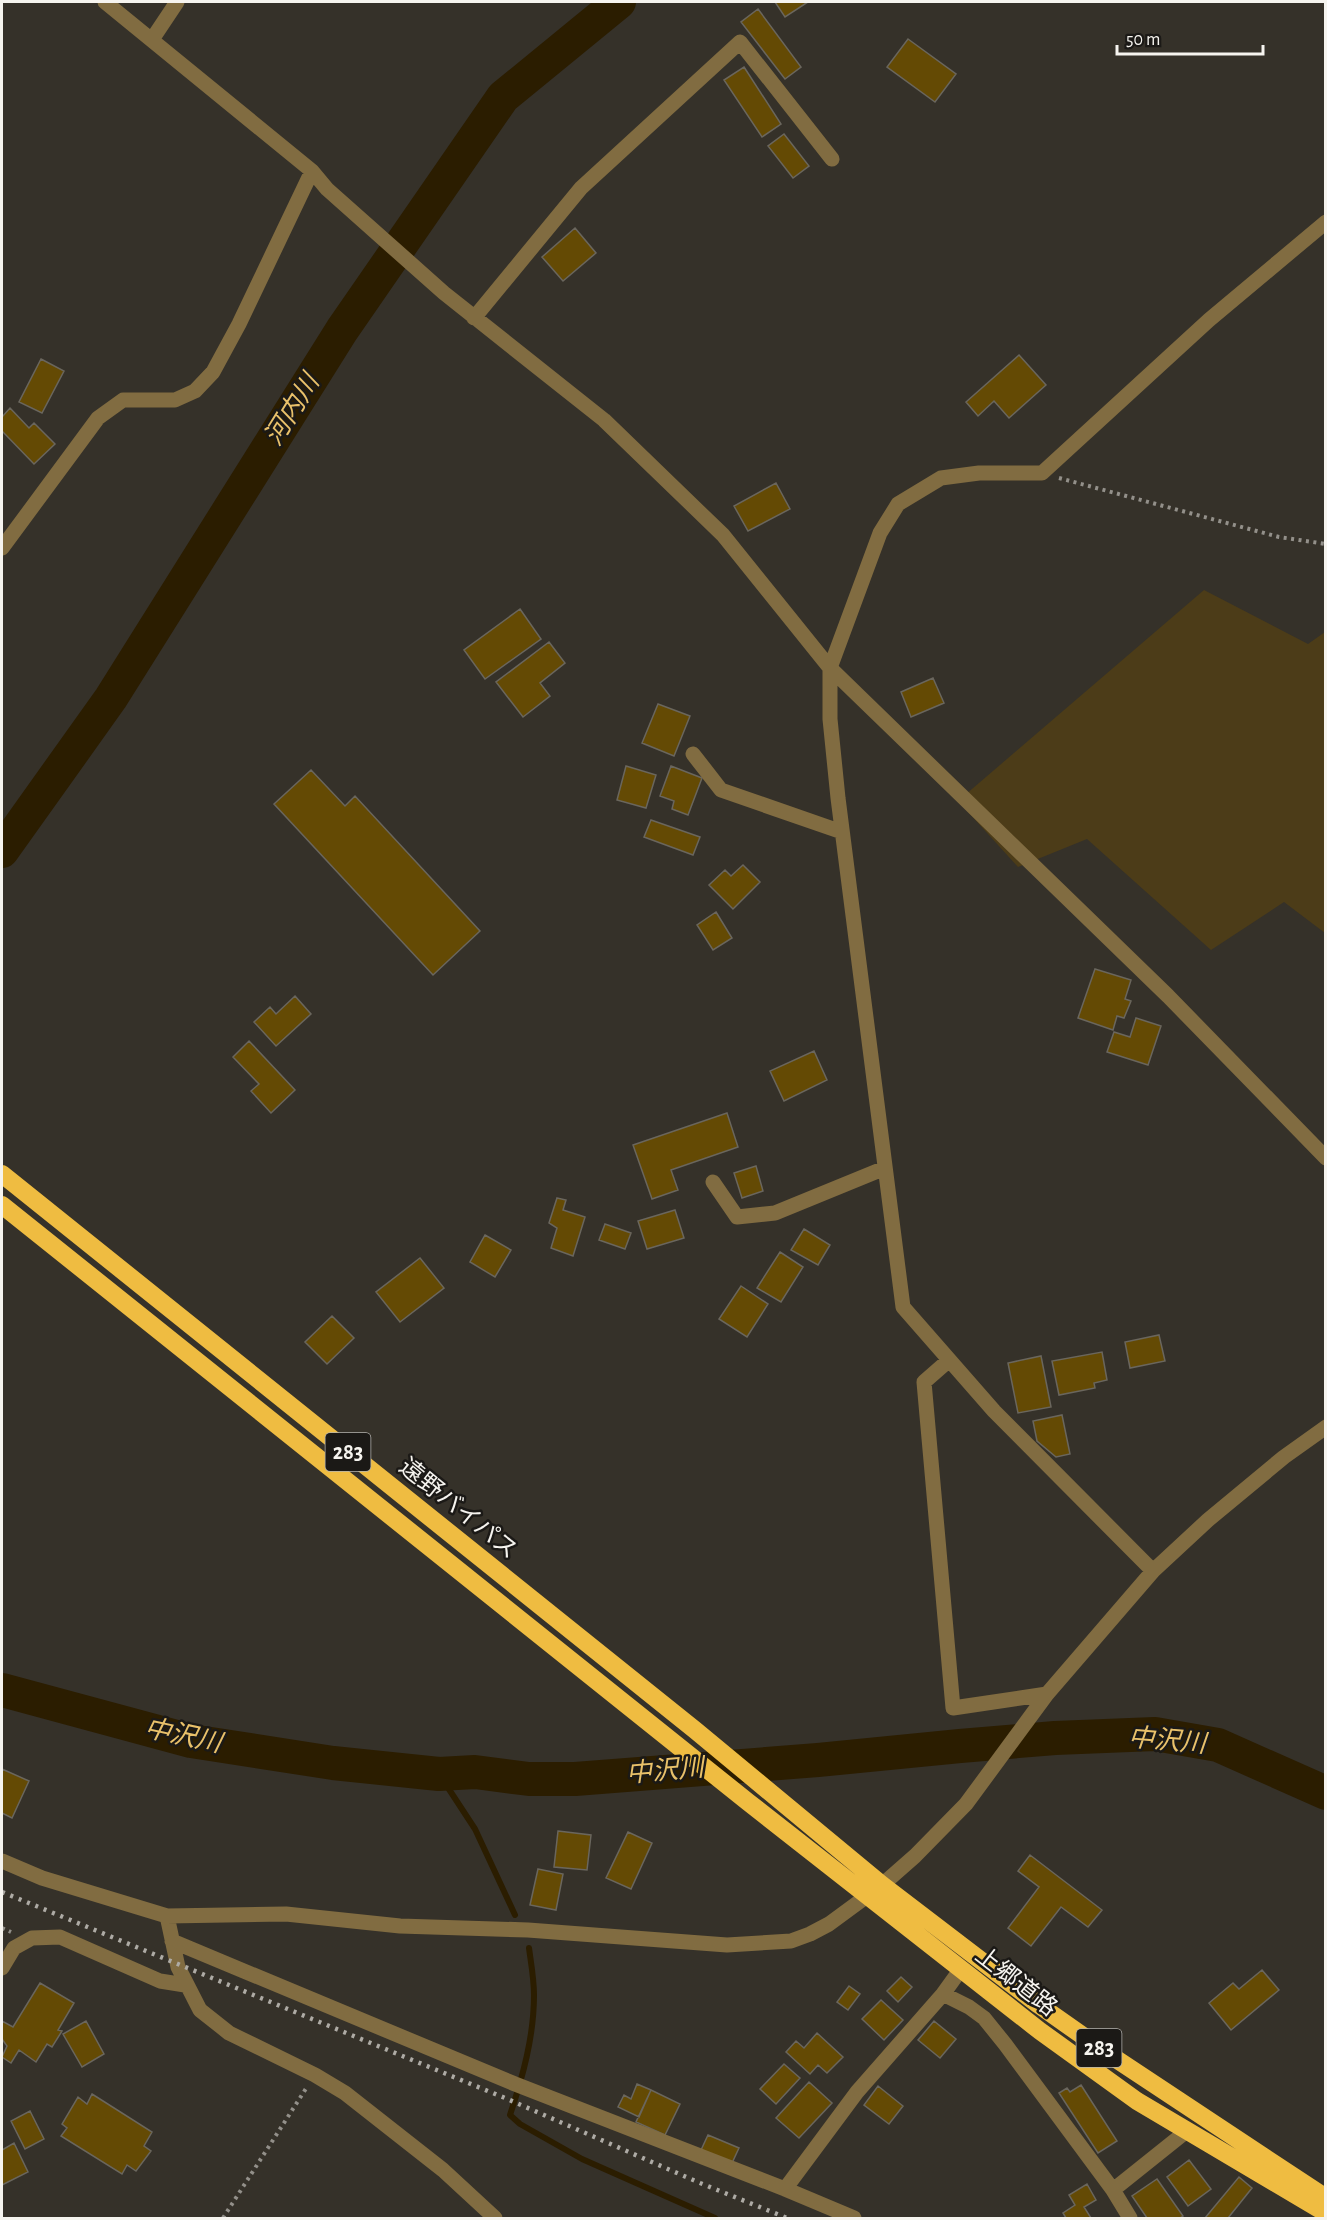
<svg xmlns="http://www.w3.org/2000/svg" width="1327" height="2220" font-family="'Alegreya Sans','Noto Sans JP',sans-serif">
	<style>
		.green { fill: #4c3c18 }
		.lines { fill: none; stroke-linecap: round; stroke-linejoin: round }
		.stream { stroke: #2b1d00; stroke-width: 6 }
		.river { stroke: #2b1d00; stroke-width: 34 }
		.building { fill: #644a04; stroke: #6a665d; stroke-width: 1.5 }
		.path { stroke: #93908a; stroke-width: 4; stroke-dasharray: 3 4.5; stroke-linecap: butt }
		.minor { stroke: #816c41; stroke-width: 15 }
		.highway { stroke: #efbc41; stroke-width: 18 }
		.rail { stroke: #aeaba5; stroke-width: 4.5; stroke-dasharray: 3 6; stroke-linecap: butt }
		.labels { text-anchor: middle; dominant-baseline: central; stroke-width: 5; stroke-linejoin: round; paint-order: stroke }
		.shield { fill: #1b1916; stroke: #b4b2ae; stroke-width: 1.5 }
		.shield-label { font-size: 22px; font-weight: bold; fill: #f6f4ef }
		.street-label { font-size: 24px; fill: #f6f4ef; stroke: #1b1916 }
		.water-label { font-size: 26px; font-style: italic; fill: #e9c16a; stroke: #1b1916 }
	</style>
	<rect width="100%" height="100%" fill="#353129"/>
	<path class="green" d="M1204,590L1308,644L1325,632V933L1284,902L1211,950L1087,839L1018,867L958,801Z"/>
	<g class="lines">
		<path class="stream" d="M439,1774L475,1829L515,1915
			M529,1948C531,1963 534,1979 534,1995C534,2036 523,2076 510,2115L520,2124L582,2159L715,2218"/>
		<path class="river" d="M2,851L111,698L342,330L503,97L619,2
			M2,1690L191,1741L333,1763L439,1774L475,1772L529,1779H575L818,1760L960,1746L1055,1738L1155,1734L1218,1745L1326,1793"/>
	</g>
	<path class="building" d="M775,2H808L785,17Z
		M758,9L801,67L785,79L741,22Z
		M908,39L956,74L935,102L887,67Z
		M744,67L781,124L762,137L724,80Z
		M784,134L809,166L793,178L768,146Z
		M575,228L596,253L563,281L542,257Z
		M1019,355L1046,385L1009,418L994,401L978,416L966,402Z
		M41,359L64,371L42,413L19,402Z
		M10,408L29,428L34,423L55,444L34,464L2,431V417Z
		M776,483L790,509L748,531L734,506Z
		M520,609L541,639L485,679L464,650Z
		M549,642L565,663L540,683L550,696L523,717L496,682Z
		M933,678L944,703L911,717L901,692Z
		M658,704L690,716L674,756L642,743Z
		M626,766L656,775L646,808L617,800Z
		M671,766L702,778L688,815L672,809L674,801L660,796Z
		M311,770L345,806L355,796L480,931L433,975L274,804Z
		M651,820L700,837L693,855L644,837Z
		M743,865L760,882L733,909L709,885L725,870L731,876Z
		M716,912L732,938L713,950L697,925Z
		M1095,969L1131,980L1125,999L1131,1001L1124,1018L1117,1016L1113,1030L1078,1018Z
		M295,996L311,1014L276,1046L254,1022L270,1007L276,1014Z
		M1136,1018L1161,1026L1148,1065L1107,1052L1114,1032L1130,1037Z
		M249,1041L295,1090L271,1113L251,1091L259,1084L233,1057Z
		M814,1051L827,1080L784,1101L770,1071Z
		M727,1113L738,1147L671,1170L678,1190L652,1199L633,1145Z
		M756,1166L763,1191L742,1198L734,1173Z
		M557,1198L566,1200L563,1210L585,1217L573,1256L551,1248L557,1228L549,1223Z
		M675,1210L684,1238L647,1249L638,1221Z
		M605,1224L631,1233L625,1249L599,1240Z
		M804,1229L830,1245L818,1265L791,1250Z
		M485,1235L511,1250L495,1277L470,1262Z
		M780,1252L803,1267L781,1302L757,1288Z
		M420,1258L444,1288L400,1322L376,1292Z
		M741,1286L768,1304L747,1337L719,1319Z
		M332,1316L354,1338L327,1364L305,1342Z
		M1159,1335L1165,1361L1130,1368L1125,1342Z
		M1102,1352L1107,1380L1094,1383L1095,1388L1059,1395L1052,1361Z
		M1041,1356L1051,1407L1018,1413L1008,1363Z
		M1062,1415L1070,1454L1056,1457L1037,1441L1033,1421Z
		M2,1769L29,1781L12,1818L2,1813Z
		M558,1831L591,1835L587,1870L554,1867Z
		M628,1832L652,1843L631,1889L606,1878Z
		M1030,1855L1102,1910L1088,1927L1061,1907L1031,1946L1008,1928L1039,1887L1018,1871Z
		M538,1869L563,1874L556,1910L530,1905Z
		M1262,1970L1279,1990L1231,2030L1209,2003L1233,1983L1239,1989Z
		M901,1977L912,1987L898,2002L887,1991Z
		M40,1983L74,2003L58,2030L62,2031L52,2047L47,2044L36,2062L19,2050L11,2063L2,2057L7,2046L2,2039V2021L13,2027Z
		M849,1986L860,1994L848,2010L837,2002Z
		M881,2000L903,2020L884,2040L862,2019Z
		M86,2021L104,2054L82,2067L63,2034Z
		M934,2021L956,2039L940,2058L918,2040Z
		M817,2033L843,2057L827,2073L818,2065L810,2074L786,2052L796,2041L804,2048Z
		M784,2064L800,2078L776,2104L760,2089Z
		M809,2082L832,2103L799,2138L776,2118Z
		M637,2084L651,2090L639,2117L618,2107L624,2095L631,2099Z
		M1081,2085L1117,2141L1098,2153L1059,2093L1067,2088L1070,2092Z
		M878,2086L903,2106L889,2124L864,2105Z
		M651,2090L680,2104L665,2135L636,2122Z
		M92,2094L152,2132L144,2146L151,2151L136,2171L127,2165L122,2174L61,2136L67,2128L62,2124L78,2097L87,2104Z
		M30,2111L44,2139L25,2149L11,2121Z
		M708,2135L739,2148L732,2163L701,2150Z
		M14,2143L28,2172L2,2185V2150Z
		M1189,2160L1211,2189L1188,2206L1167,2177Z
		M1239,2177L1252,2188L1228,2218H1205Z
		M1157,2179L1183,2216L1180,2218H1147L1132,2196Z
		M1087,2184L1096,2200L1084,2207L1091,2218H1066L1063,2213L1075,2205L1069,2195Z"/>
	<g class="lines">
		<path class="path" d="M1059,478L1279,537L1326,544
			M2,1928L11,1932
			M223,2218L307,2087"/>
		<path class="minor" d="M105,2L312,171L327,189L444,293L604,420L723,535L830,668L1168,996L1326,1158
			M153,38L177,2
			M474,318L581,188L740,42L832,159
			M2,548L98,418L123,400H175L195,391L213,372L239,324L312,171
			M693,754L721,790L842,832
			M713,1182L737,1217L775,1213L885,1168
			M948,1361L924,1382L953,1708L1047,1694
			M1153,1571L994,1411L903,1307L838,798L830,719V668L880,533L898,504L941,478L979,473H1042L1209,320L1326,222
			M2,1861L42,1878L167,1916L286,1914L400,1926L528,1930L727,1945L791,1941L810,1934L829,1924L882,1885L915,1856L966,1804L1047,1694L1153,1571L1208,1520L1284,1457L1326,1427
			M167,1916L178,1967L200,2010L229,2033L315,2075L345,2093L443,2170L495,2218
			M172,1941L515,2084L785,2189L854,2218
			M2,1968L14,1948L32,1938L60,1937L160,1981L185,1985
			M943,1994L969,2007L984,2018L1005,2044L1113,2190L1130,2218
			M785,2189L857,2092L943,1994L961,1969
			M1113,2190L1188,2130"/>
		<path class="highway" d="M2,1174L695,1730L882,1885L1039,2005L1110,2055L1326,2198
			M2,1205L748,1802L1040,2031L1137,2101L1326,2213"/>
		<path class="rail" d="M2,1892L505,2098L700,2183L787,2218"/>
	</g>
	<g class="labels">
		<g class="shield">
			<rect x="325.5" y="1433" width="45" height="38" rx="4.5"/>
			<rect x="1076.5" y="2029" width="45" height="38" rx="4.5"/>
		</g>
		<g class="shield-label">
			<text x="348" y="1452">283</text>
			<text x="1099" y="2048">283</text>
		</g>
		<g class="street-label">
			<text transform="translate(458 1509) rotate(39)">遠野バイパス</text>
			<text transform="translate(1016 1982) rotate(38)">上郷道路</text>
		</g>
		<g class="water-label">
			<text transform="translate(292 410) rotate(-58)">河内川</text>
			<text transform="translate(183 1736) rotate(12)">中沢川</text>
			<text transform="translate(1167 1741) rotate(5)">中沢川</text>
			<text transform="translate(665 1771) rotate(-5)">中沢川</text>
		</g>
	</g>
	<rect width="1327" height="2220" fill="none" stroke="#f6f4ef" stroke-width="6"/>
	<path d="M1117 45v9h146v-9" fill="none" stroke="#f6f4ef" stroke-width="3"/>
	<text x="1126" y="45" font-size="18" fill="#f6f4ef" stroke="#1b1916" stroke-width="4.5" paint-order="stroke">50 m</text>
</svg>
